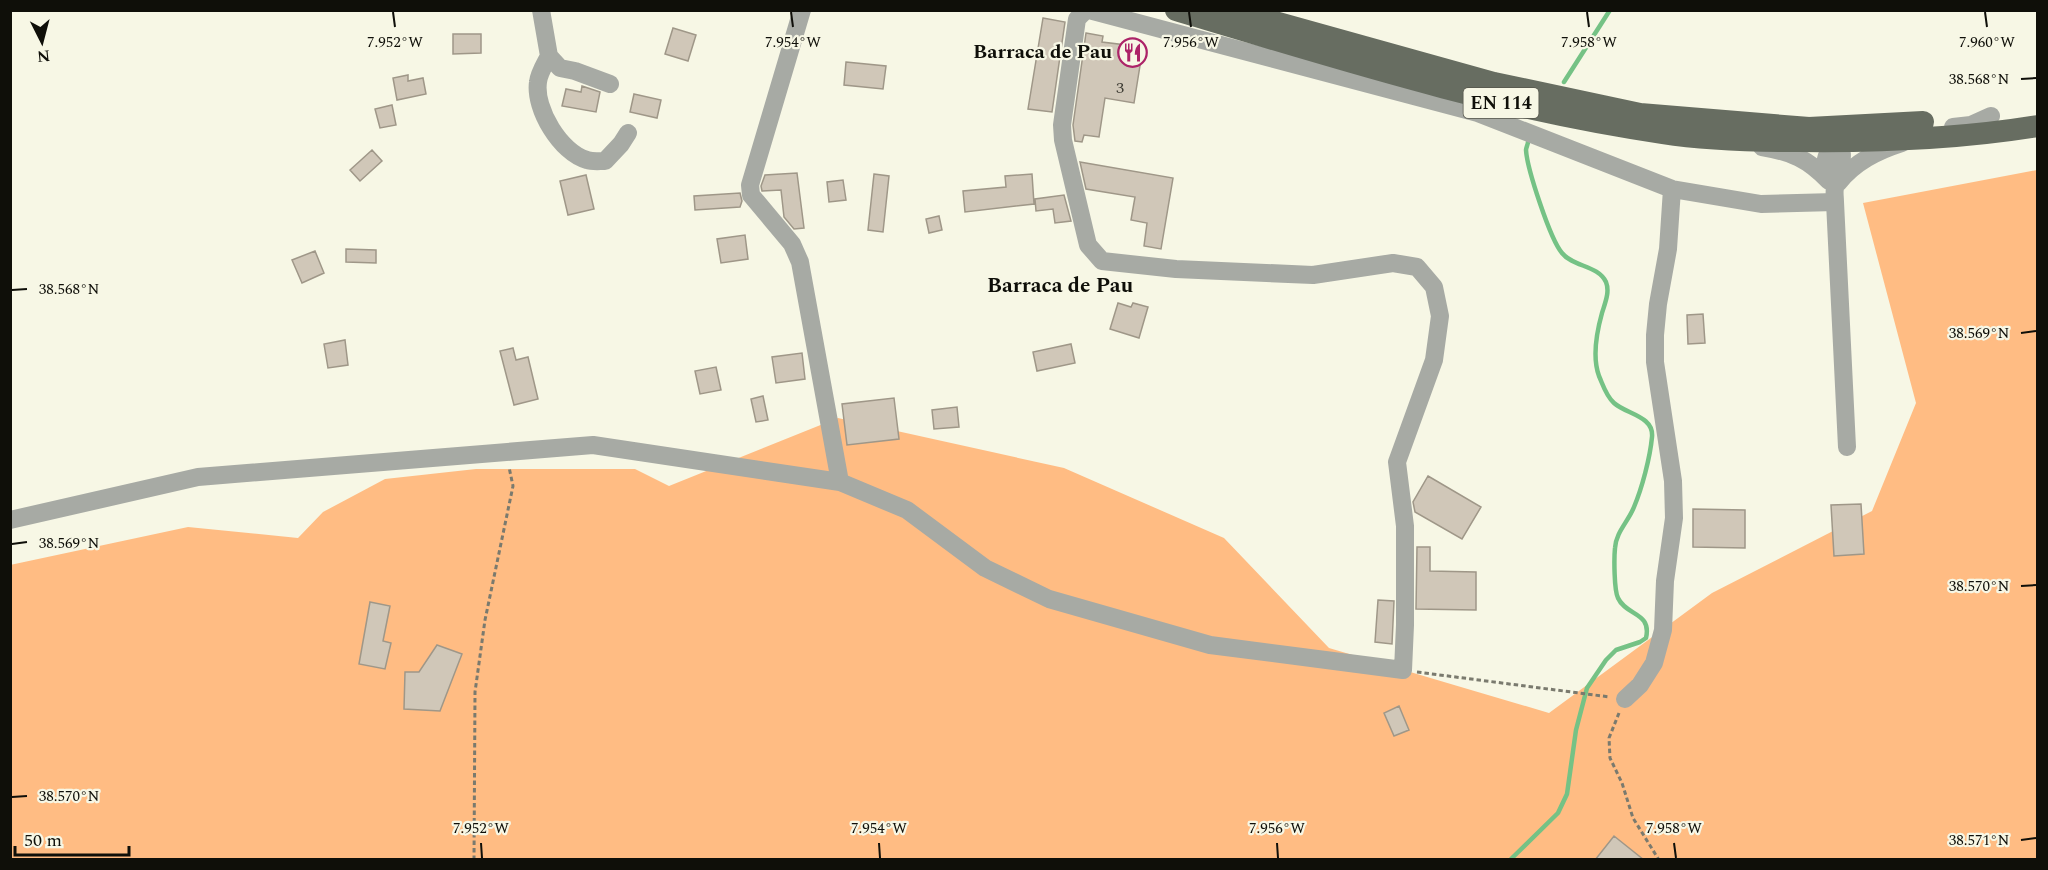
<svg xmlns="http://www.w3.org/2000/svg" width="2048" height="870" font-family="Spectral,serif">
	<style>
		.green { fill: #ffbc83 }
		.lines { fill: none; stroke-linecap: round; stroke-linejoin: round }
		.stream { stroke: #75c285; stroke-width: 4.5 }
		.building { fill: #d0c7b8; stroke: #9f9788; stroke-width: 1.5 }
		.path { stroke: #7a7a6e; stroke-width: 3; stroke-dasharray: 4.5 3; stroke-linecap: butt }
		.minor { stroke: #a7aaa4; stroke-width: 18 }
		.major { stroke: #676d61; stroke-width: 22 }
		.ticks { fill: none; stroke: #0f0f09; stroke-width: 2 }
		.labels { text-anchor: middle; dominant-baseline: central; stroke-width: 4.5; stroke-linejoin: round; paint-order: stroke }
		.number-label { font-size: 16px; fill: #3f3d35 }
		.shield { fill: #f7f7e5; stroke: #55554b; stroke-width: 1.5 }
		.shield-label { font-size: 18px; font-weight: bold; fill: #0f0f09 }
		.poi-label { font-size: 20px; font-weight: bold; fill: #0f0f09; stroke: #f7f7e5; text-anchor: end }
		.neighbourhood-label { font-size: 21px; font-weight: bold; fill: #0f0f09; stroke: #f7f7e5 }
		.ticks-label { font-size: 15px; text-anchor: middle; fill: #0f0f09; stroke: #f7f7e5; stroke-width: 4.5; stroke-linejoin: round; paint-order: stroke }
	</style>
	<rect width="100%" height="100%" fill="#f7f7e5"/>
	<path class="green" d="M2037,170V859H11L10,565L188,527L298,538L323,512L385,479L476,469H635L669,486L838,418L1064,468L1224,538L1329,648L1549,713L1712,593L1872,511L1916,403L1863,203Z"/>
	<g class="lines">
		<path class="stream" d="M1564,82L1610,10
			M1510,860L1558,813L1567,794L1576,730L1587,688L1606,660L1616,650L1640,642L1646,638C1652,612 1626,616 1618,598C1614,590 1614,558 1615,548C1616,532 1628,522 1634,507C1642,488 1650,458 1652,437C1654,416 1626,414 1614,403C1606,396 1603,385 1599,376C1592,357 1597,331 1602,313C1605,303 1610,292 1606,282C1598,265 1573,267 1562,253C1550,239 1527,168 1526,150C1526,148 1528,144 1528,142"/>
	</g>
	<path class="building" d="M1043,18L1065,22L1052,112L1028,109Z
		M673,28L696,35L688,61L665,54Z
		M1086,33L1103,36L1102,42L1143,47L1134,103L1105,98L1099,137L1084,135L1082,142L1075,141L1073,125Z
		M453,34H481V53L453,54Z
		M846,62L886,66L883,89L844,85Z
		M408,75V81L423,78L426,94L397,100L393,78Z
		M582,86L600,92L596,112L562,106L566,89L581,92Z
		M634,94L661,100L657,118L630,112Z
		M392,105L396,125L380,128L375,109Z
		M372,150L382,161L360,181L350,170Z
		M1080,162L1173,178L1161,249L1144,246L1147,223L1131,220L1135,197L1086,189Z
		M797,173L804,228L794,229L784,217L781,190L762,191L761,186L765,175Z
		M874,174L889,176L883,232L868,230Z
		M1032,174L1034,204L965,212L963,191L1006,187L1005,176Z
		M586,175L594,209L568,215L560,181Z
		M843,180L846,200L829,202L827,182Z
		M740,193L742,201L740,207L695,210L694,196Z
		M1064,195L1071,221L1055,223L1053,209L1036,211L1035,199Z
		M939,216L942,230L929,233L926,219Z
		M745,235L748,259L721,263L717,239Z
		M346,249L376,250V263L346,262Z
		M315,251L324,273L302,283L292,260Z
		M1118,303L1131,307L1133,303L1148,307L1139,338L1110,329Z
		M1703,314L1705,343L1688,344L1687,315Z
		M345,340L348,365L328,368L324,344Z
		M1071,344L1075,363L1037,371L1033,352Z
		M513,348L516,360L528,357L538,399L514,405L500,351Z
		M802,353L805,379L776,383L772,357Z
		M716,367L721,390L700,394L695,371Z
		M763,396L768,420L756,422L751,399Z
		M894,398L899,439L847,445L842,404Z
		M957,407L959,427L934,429L932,410Z
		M1428,476L1481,507L1462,539L1415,512L1413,502Z
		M1861,504L1864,554L1834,556L1831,505Z
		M1693,509L1745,510V548L1693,547Z
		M1417,547H1430V571L1476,572V610L1416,609Z
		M1378,600L1394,601L1392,644L1375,642Z
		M370,602L390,606L383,641L391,643L385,669L359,664Z
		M437,645L462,654L440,711L404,709L405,672H419Z
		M1399,706L1409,730L1394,736L1384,713Z
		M1614,836L1644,860H1595Z"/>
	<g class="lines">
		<path class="path" d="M1417,672L1610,697
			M1619,713L1609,738L1610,758L1622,783L1633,818L1659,860
			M474,860L475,692L485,620L513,486L509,467"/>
		<path class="minor" d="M541,10L549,56L560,68L575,71L610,84
			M802,10L750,185L751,195L792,244L800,262L840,482
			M1089,10L1478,113L1672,189L1761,204L1835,202
			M549,56C545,64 539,73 538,82C534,109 561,153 587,160C593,162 599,161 605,161L621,144L628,133
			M1953,127L1971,125L1991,116
			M1827,136C1853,151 1838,166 1835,188C1834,192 1835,198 1835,202L1847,447
			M1762,147C1792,152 1808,159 1829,181
			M1838,183C1855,162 1877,151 1902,143
			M1835,187C1832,181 1828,175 1826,168C1823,156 1834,141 1845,137
			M10,520L198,477L593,445L840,482L907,510L985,568L1049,599L1210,645L1403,670L1405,625V526L1397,462L1434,360L1440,316L1434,287L1417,267L1393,263L1313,275L1176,269L1102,261L1088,245L1063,140L1062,125L1077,19L1086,10
			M1625,699L1640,685L1654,663L1663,630L1665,581L1674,518L1673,481L1655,362V335L1658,304L1668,249L1672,189"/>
		<path class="major" d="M1176,10C1337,58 1496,109 1663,133C1707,140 1753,141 1798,141C1878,142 1959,139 2038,126
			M1232,10L1494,83L1640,114L1809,128L1923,122"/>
	</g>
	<path class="ticks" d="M393,12L395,27M791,12L793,27M1189,12L1191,27M1587,12L1589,27M1985,12L1987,27M2021,79L2036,78M12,290L27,289M2021,333L2036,331M12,544L27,542M2021,586L2036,585M12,797L27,796M2021,840L2036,838M481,843L482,858M879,843L880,858M1277,843L1278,858M1674,843L1676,858"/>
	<defs>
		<symbol id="restaurant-ring" viewBox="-11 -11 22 22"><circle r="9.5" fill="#f7f7e5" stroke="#ac2368" stroke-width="1.5"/><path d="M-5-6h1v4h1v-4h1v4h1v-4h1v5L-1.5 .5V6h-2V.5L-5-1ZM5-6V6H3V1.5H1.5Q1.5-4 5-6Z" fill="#ac2368"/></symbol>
	</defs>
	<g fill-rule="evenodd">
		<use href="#restaurant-ring" x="1116" y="36" width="33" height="33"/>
	</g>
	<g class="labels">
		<g class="number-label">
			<text x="1120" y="88">3</text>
		</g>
		<rect class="shield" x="1463.5" y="88" width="75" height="30" rx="4.5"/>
		<g class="shield-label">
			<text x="1501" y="103">EN 114</text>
		</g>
		<g class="poi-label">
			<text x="1112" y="52">Barraca de Pau</text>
		</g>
		<g class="neighbourhood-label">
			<text x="1060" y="286">Barraca de Pau</text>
		</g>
	</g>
	<g class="ticks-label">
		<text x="395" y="47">7.952°W</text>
		<text x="793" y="47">7.954°W</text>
		<text x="1191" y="47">7.956°W</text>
		<text x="1589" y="47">7.958°W</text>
		<text x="1987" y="47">7.960°W</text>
		<text x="1979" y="84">38.568°N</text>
		<text x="69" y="294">38.568°N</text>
		<text x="1979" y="338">38.569°N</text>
		<text x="69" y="548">38.569°N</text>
		<text x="1979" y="591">38.570°N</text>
		<text x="69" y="801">38.570°N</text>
		<text x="481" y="833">7.952°W</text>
		<text x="879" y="833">7.954°W</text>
		<text x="1277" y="833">7.956°W</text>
		<text x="1674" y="833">7.958°W</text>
		<text x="1979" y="845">38.571°N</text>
	</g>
	<rect width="2048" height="870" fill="none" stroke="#0f0f09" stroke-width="24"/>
	<g transform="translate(42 42) rotate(174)" stroke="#f7f7e5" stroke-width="4.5" paint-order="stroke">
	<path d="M0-4.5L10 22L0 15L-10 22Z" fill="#0f0f09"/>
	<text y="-9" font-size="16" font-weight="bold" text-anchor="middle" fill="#0f0f09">N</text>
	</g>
	<path d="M15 846v9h114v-9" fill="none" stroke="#0f0f09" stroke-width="3"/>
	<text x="24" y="846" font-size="18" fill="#0f0f09" stroke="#f7f7e5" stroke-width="4.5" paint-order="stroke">50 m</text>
</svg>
